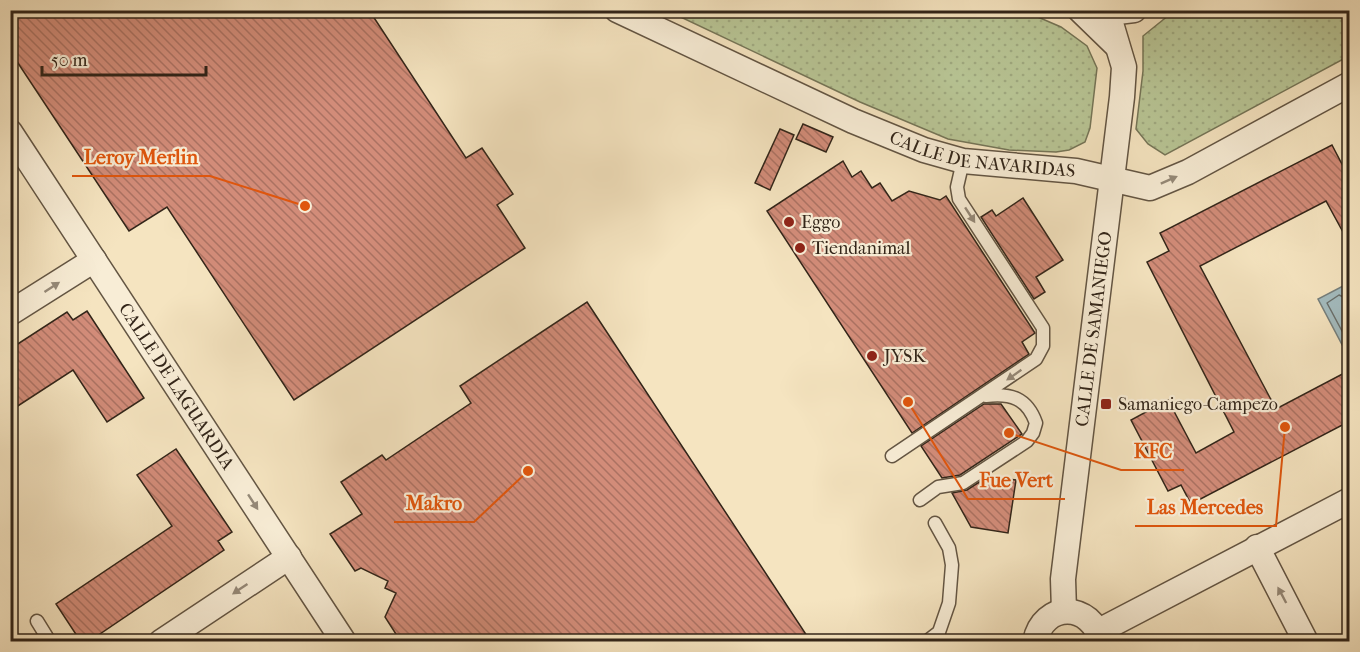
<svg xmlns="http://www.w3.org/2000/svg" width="1360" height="652" font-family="'IM FELL French Canon',serif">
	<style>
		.grass { fill: url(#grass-dots); stroke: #757557; stroke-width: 1.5 }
		.water { fill: #a3bbbe; stroke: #767f7c; stroke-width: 1.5 }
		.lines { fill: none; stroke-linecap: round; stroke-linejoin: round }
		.shore { stroke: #6a706c; stroke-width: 1.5 }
		.building { fill: url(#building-back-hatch); stroke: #322519; stroke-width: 1.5 }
		.lane-casing { stroke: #635543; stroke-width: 15 }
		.street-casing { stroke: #635543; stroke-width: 27 }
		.lane { stroke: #f8edd6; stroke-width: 12 }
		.street { stroke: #f8edd6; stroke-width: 24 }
		.oneway { fill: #958978 }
		.poi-dot { fill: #8f2418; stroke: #f8edd6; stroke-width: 2 }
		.labels { text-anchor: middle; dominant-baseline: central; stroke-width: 4.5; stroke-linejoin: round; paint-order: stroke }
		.street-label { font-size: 18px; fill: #322519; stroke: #f8edd6 }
		.poi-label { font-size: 18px; fill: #322519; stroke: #f8edd6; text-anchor: start }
		.leader { fill: none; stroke: #df560d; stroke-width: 2 }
		.callout-dot { fill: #df560d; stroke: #f8edd6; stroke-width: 2 }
		.callout-label { font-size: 20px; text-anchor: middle; font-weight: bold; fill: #df560d; stroke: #f8edd6; stroke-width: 4.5; stroke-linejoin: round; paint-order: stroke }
	</style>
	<defs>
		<pattern id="grass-dots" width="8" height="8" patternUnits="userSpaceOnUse" patternTransform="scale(1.5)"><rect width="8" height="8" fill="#b8c595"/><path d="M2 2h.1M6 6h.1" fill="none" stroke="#9fa980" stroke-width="1.8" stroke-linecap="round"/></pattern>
		<pattern id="building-back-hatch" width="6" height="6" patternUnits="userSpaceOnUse" patternTransform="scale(1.5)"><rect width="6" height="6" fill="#d28c79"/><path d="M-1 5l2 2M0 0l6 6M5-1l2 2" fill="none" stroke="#ab7262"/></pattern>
	</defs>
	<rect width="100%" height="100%" fill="#f5e4c0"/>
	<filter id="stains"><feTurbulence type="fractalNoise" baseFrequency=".00333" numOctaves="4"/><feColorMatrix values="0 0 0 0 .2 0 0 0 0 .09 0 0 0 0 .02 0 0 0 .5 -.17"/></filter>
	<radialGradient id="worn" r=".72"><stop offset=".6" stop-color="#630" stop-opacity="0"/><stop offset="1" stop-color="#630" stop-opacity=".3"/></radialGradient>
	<path class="grass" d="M668,11H1024L1061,27L1087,46L1097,68L1090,128L1085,142L1069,150L1056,152L1009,150L948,139L860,102Z
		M1174,11H1349V56L1165,155L1148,144L1136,129L1143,71V36Z"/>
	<path class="water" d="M1343,286L1349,298L1350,353L1347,354L1318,299Z"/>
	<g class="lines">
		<path class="shore" d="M1350,300L1339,295L1327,303L1350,346"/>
	</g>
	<path class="building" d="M10,10H369L466,158L482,148L513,194L497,205L525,248L294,400L167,207L129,231L10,51Z
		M803,124L833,137L826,152L796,139Z
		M780,129L794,135L770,190L755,183Z
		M1332,145L1344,168L1350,165V245L1326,201L1200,266L1276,409L1350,370V421L1191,504L1181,485L1168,491L1131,420L1168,400L1196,453L1234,432L1147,262L1169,251L1160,233Z
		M843,161L852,177L861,171L872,188L880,183L892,201L909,191L940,200L946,196L1035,333L1022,342L1029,354L912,433L767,211Z
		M1023,198L1063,260L1036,277L1045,292L1034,299L981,217L992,210L996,216Z
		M587,302L811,642H401L385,617L396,593L385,588L388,581L361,568L355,571L330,534L362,514L341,482L382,455L386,460L471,403L460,386Z
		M87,311L144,398L107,422L73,370L10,411V349L67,312L73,320Z
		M984,404H1001L1022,434L960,475L942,478L921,446Z
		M176,449L232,532L218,541L224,550L88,642H81L56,604L172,526L137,475Z
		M987,477L1016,480L1008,533L971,527L952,493L967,490Z"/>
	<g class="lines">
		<defs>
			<path id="lane" d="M892,456L1036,359L1043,346V328L959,199L957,187L963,161
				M920,500L938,487L963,483L1027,441L1033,433L1036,423C1027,398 1011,393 986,396
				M37,621L50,642
				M926,642L939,632L949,603L952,565L949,548L935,523"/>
			<g id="street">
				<path id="s1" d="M617,10L853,121L924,150L963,161L1076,171L1150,188L1188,172L1350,84"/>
				<path d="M1080,10L1115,44"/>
				<path d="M1109,13L1134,10"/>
				<path id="s2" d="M10,132L344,642"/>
				<path d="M10,313L94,260"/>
				<path d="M1257,547L1306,642"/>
				<path id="s3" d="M1064,611L1063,579L1122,97L1124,67L1107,10"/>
				<path d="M1099,631L1350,500"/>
				<path d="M161,642L289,557"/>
				<path d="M1035,642C1043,601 1092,602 1101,642"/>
			</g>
		</defs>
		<use href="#lane" class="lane-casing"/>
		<use href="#street" class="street-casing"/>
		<use href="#lane" class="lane"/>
		<use href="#street" class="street"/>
	</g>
	<defs><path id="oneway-solid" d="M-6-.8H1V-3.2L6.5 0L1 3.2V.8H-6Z" transform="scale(1.5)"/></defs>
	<g class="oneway">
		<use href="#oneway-solid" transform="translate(1169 180) rotate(-24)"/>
		<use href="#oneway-solid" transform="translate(970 215) rotate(57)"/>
		<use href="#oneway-solid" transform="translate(52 287) rotate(-33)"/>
		<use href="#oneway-solid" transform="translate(1014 375) rotate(145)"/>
		<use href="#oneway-solid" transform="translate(253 502) rotate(57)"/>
		<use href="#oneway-solid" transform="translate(240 589) rotate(146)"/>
		<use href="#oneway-solid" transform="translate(1282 595) rotate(-118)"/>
	</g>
	<g class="poi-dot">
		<circle cx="789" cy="222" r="6"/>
		<circle cx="800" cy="248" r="6"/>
		<circle cx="872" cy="356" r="6"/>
		<rect x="1100" y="398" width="12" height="12" rx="3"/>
	</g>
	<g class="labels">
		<g class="street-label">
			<text stroke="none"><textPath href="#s1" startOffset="396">CALLE DE NAVARIDAS</textPath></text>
			<text stroke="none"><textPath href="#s3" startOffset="284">CALLE DE SAMANIEGO</textPath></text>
			<text stroke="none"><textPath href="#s2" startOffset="304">CALLE DE LAGUARDIA</textPath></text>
		</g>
		<g class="poi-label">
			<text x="801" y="222">Eggo</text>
			<text x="812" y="248">Tiendanimal</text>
			<text x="884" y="356">JYSK</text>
			<text x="1118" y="404">Samaniego-Campezo</text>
		</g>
	</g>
	<path class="leader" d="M305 206L210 176H72M1009 433L1121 470H1184M908 402L968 499H1065M528 471L474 522H394M1285 427L1276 526H1135"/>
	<g class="callout-dot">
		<circle cx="305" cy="206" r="6"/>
		<circle cx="1009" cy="433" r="6"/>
		<circle cx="908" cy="402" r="6"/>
		<circle cx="528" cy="471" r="6"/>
		<circle cx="1285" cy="427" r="6"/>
	</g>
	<g class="callout-label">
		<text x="141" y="164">Leroy Merlin</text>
		<text x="1153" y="458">KFC</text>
		<text x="1016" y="487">Fue Vert</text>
		<text x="434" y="510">Makro</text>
		<text x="1205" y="514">Las Mercedes</text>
	</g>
	<rect width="1360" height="652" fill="none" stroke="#f5e4c0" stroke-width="36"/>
	<rect x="12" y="12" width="1336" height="628" fill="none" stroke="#322519" stroke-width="3"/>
	<rect x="18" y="18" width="1324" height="616" fill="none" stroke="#322519" stroke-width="1.5"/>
	<path d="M42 66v9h164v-9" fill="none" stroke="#322519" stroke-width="3"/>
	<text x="51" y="66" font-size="18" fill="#322519" stroke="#f8edd6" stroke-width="4.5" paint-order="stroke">50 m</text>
	<rect width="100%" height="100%" filter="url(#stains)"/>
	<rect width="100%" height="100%" fill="url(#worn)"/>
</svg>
